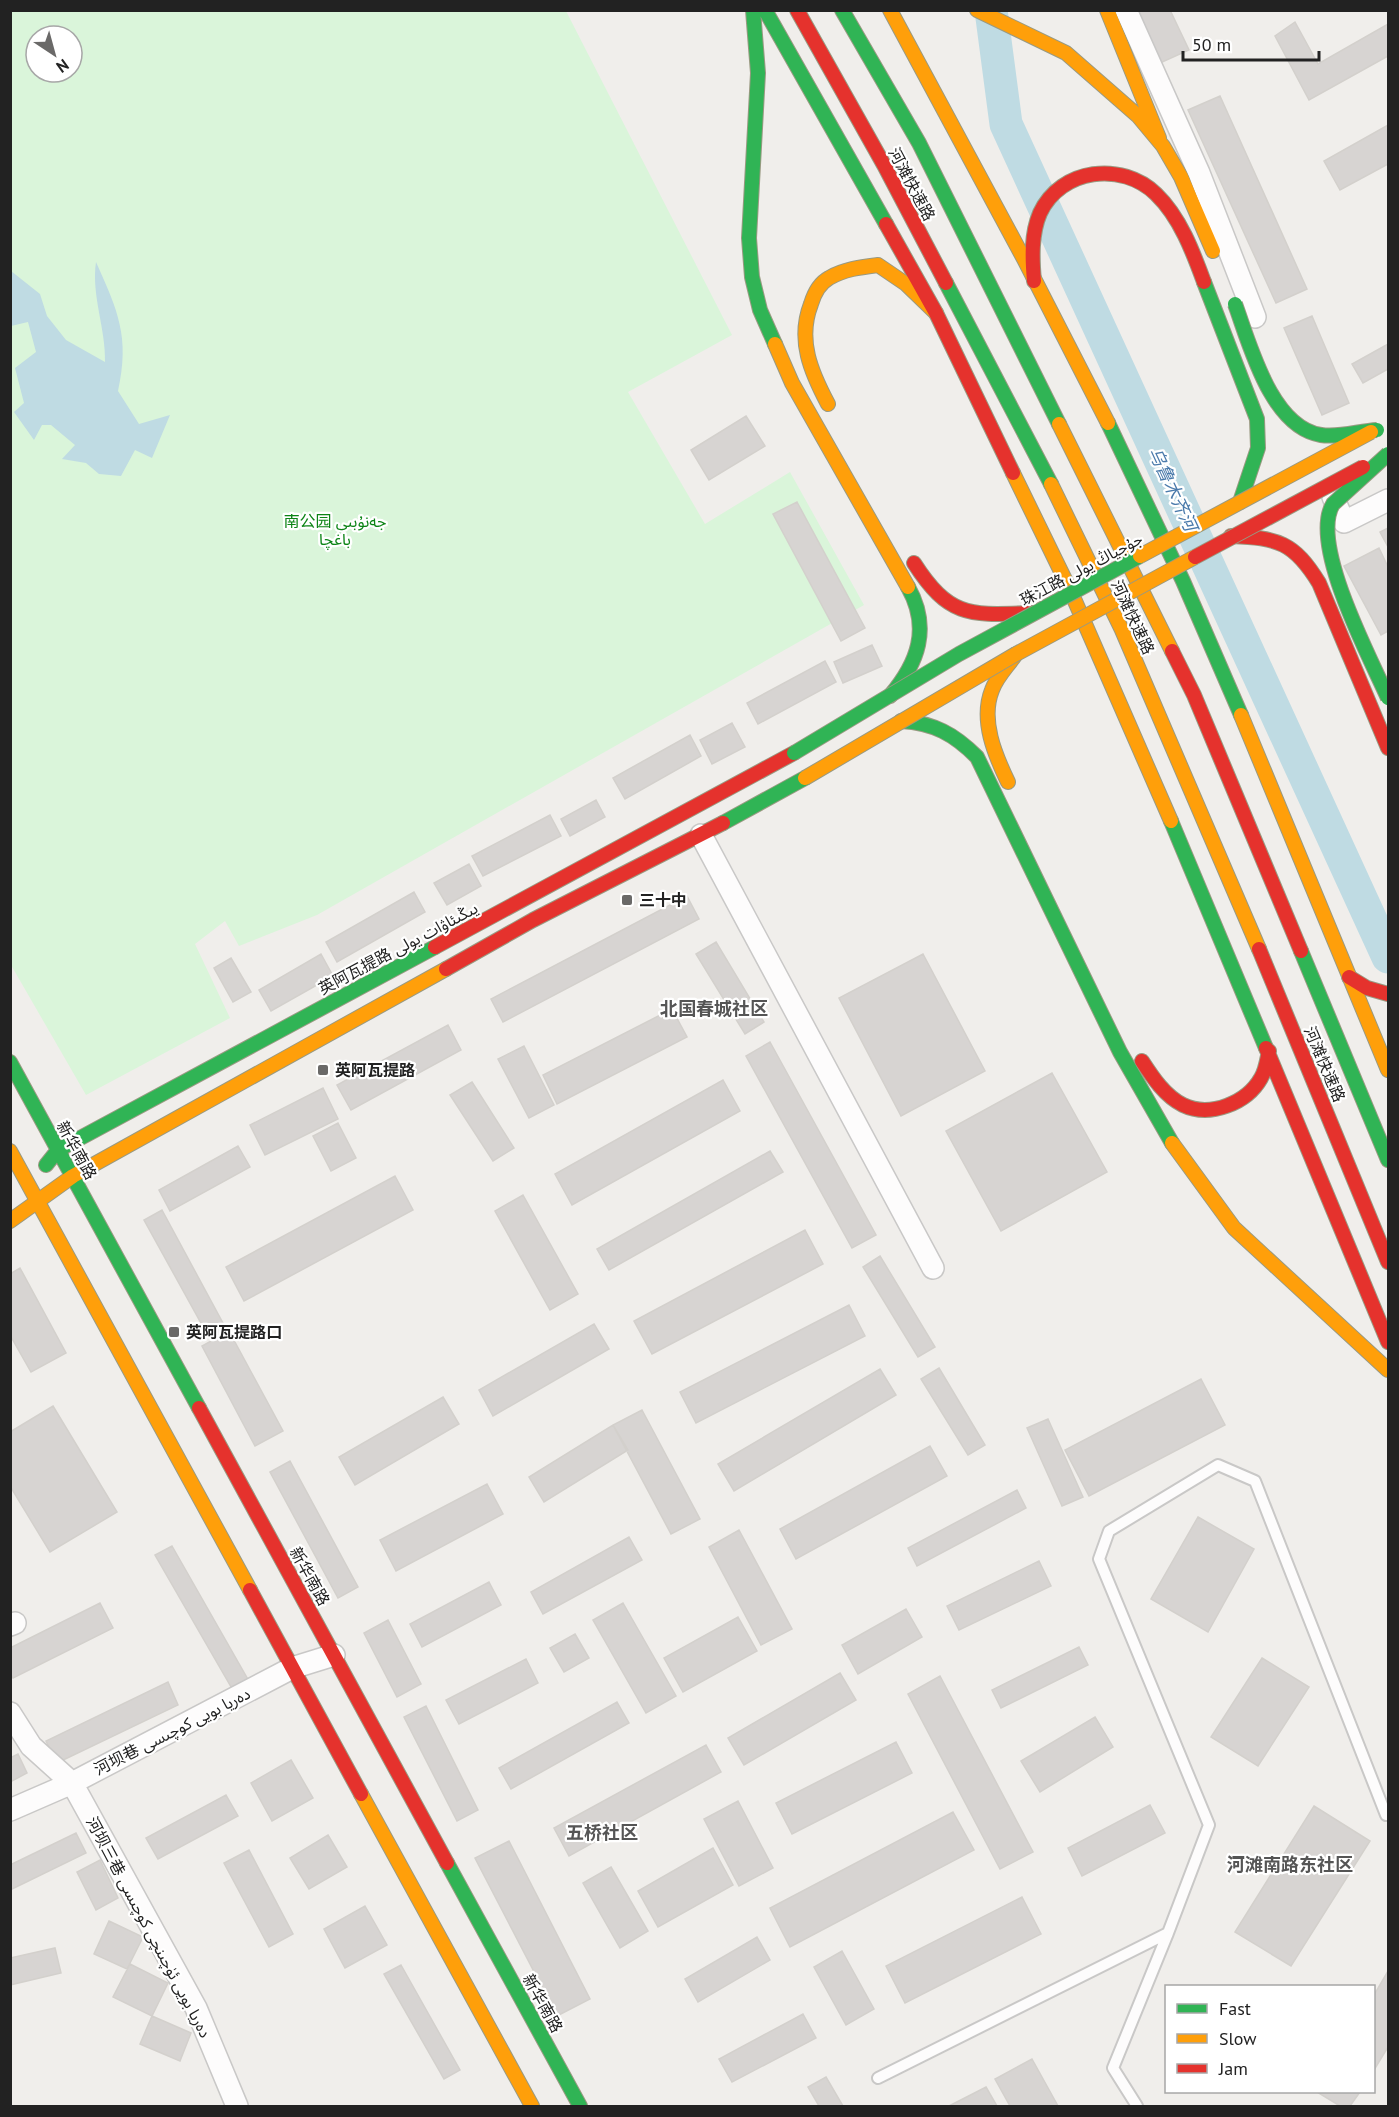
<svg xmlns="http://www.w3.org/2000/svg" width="1399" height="2117" font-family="'PT Sans','Noto Sans Arabic','Noto Sans SC',sans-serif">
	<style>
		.park { fill: #daf5da; fill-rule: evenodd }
		.water { fill: #bfdbe3 }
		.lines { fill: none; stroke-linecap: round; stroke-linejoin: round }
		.river { stroke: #bfdbe3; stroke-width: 33 }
		.building { fill: #d7d4d2; stroke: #d3d0cc; stroke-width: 1.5 }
		.lane-casing { stroke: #c9c8c7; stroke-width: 14 }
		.street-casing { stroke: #c9c8c7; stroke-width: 24 }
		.fast-casing { stroke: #999a82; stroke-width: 16 }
		.slow-casing { stroke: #999a82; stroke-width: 16 }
		.jam-casing { stroke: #999a82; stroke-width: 16 }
		.lane { stroke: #fdfcfc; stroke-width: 10 }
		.street { stroke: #fdfcfc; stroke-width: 21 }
		.fast { stroke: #30b455; stroke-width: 14 }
		.slow { stroke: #ff9f0a; stroke-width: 14 }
		.jam { stroke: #e5322d; stroke-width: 14 }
		.fast-bridge-casing { stroke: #999a82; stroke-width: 16; stroke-linecap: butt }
		.slow-bridge-casing { stroke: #999a82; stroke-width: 16; stroke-linecap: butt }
		.jam-bridge-casing { stroke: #999a82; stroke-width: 16; stroke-linecap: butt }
		.fast-bridge { stroke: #30b455; stroke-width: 14 }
		.slow-bridge { stroke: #ff9f0a; stroke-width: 14 }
		.jam-bridge { stroke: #e5322d; stroke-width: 14 }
		.poi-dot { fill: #6a6968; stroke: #fff; stroke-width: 2 }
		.labels { text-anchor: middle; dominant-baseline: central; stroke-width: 4.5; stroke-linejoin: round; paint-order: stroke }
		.street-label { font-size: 16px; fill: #222; stroke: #fff }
		.park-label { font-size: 16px; fill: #0c8416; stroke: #fff }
		.poi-label { font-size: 16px; font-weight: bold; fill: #222; stroke: #fff; text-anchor: start }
		.water-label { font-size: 18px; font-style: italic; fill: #4a7aab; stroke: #fff }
		.neighbourhood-label { font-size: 18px; font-weight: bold; fill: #555; stroke: #fff }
	</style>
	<rect width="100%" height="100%" fill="#f0eeeb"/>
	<path class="park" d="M10,11H566L732,335L628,392L705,524L790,472L864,605L317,915L239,946L225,921L195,944L230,1018L86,1095L11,965ZM36,36H72V72H36Z"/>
	<path class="water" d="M96,262C118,311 130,337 118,391L139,424L170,415L152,458L135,450L121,476L99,474L86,463L62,459L75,445L51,425H42L34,440L14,412L24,403L15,368L36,352L28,322L11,326V271L40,294L47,316L66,340L105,362C106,329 91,295 96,262Z"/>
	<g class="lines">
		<path class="river" d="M991,10L1006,124L1388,957"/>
	</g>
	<path class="building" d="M1140,10H1170L1189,50L1160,63L1136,12Z
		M1295,22L1318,64L1388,24V56L1309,100L1275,36Z
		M1220,96L1307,289L1276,303L1188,110Z
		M1388,125V164L1340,190L1324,161Z
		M1312,316L1349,403L1322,415L1284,328Z
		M1388,344V369L1363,383L1352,364Z
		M746,416L765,446L709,480L691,450Z
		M797,502L865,628L841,641L773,514Z
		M1388,528V547L1380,532Z
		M1379,548L1388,567V631L1381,635L1344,566Z
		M872,645L882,666L843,683L834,662Z
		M825,661L836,682L758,724L747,703Z
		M732,723L745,747L712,764L700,740Z
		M690,735L701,756L625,799L613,778Z
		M596,800L605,817L570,836L561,819Z
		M550,815L561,836L483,876L472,856Z
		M469,864L481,886L447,905L434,883Z
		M414,892L425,912L337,962L326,942Z
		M687,896L699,919L503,1022L491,999Z
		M716,942L764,1022L745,1034L696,954Z
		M321,954L333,976L271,1011L259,990Z
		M923,954L985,1071L901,1116L839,998Z
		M231,958L251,992L233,1002L214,968Z
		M672,1009L687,1037L557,1104L543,1075Z
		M448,1025L461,1050L351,1110L337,1085Z
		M770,1042L876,1235L852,1248L746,1056Z
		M524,1046L554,1105L529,1118L498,1059Z
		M1052,1073L1107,1172L1001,1231L946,1131Z
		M723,1080L740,1111L572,1205L555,1174Z
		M472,1082L514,1148L493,1161L450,1095Z
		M323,1088L338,1119L265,1155L250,1125Z
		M338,1123L356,1158L331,1171L313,1136Z
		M238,1146L250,1167L170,1211L159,1190Z
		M770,1151L783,1172L609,1270L597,1249Z
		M395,1176L413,1210L244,1301L226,1267Z
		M523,1195L578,1294L550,1310L495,1211Z
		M162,1210L224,1325L207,1334L144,1220Z
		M805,1230L823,1264L652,1354L634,1321Z
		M880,1256L935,1347L918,1357L863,1267Z
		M20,1268L66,1353L31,1372L10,1335V1274Z
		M849,1305L865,1336L696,1423L680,1392Z
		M594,1324L609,1349L493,1416L479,1390Z
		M229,1331L283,1431L255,1446L202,1346Z
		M939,1368L985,1445L968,1455L921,1379Z
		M880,1369L896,1395L734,1491L718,1464Z
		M1201,1379L1225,1425L1089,1496L1065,1450Z
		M443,1397L459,1424L355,1485L339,1457Z
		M53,1406L117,1512L50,1552L10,1486V1432Z
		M642,1410L700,1519L671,1534L613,1425Z
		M1048,1419L1083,1497L1062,1506L1027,1428Z
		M613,1425L628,1450L544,1502L529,1477Z
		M930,1446L947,1476L796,1559L780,1529Z
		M290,1461L358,1587L338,1598L270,1472Z
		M487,1484L503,1514L396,1571L380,1540Z
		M1017,1490L1026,1508L917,1566L908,1548Z
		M1198,1517L1254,1549L1208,1632L1151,1599Z
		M739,1530L792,1629L761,1645L709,1547Z
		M629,1537L642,1560L543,1614L531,1592Z
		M172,1546L250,1683L234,1692L155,1555Z
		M1039,1561L1051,1586L959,1630L947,1606Z
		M489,1582L501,1605L422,1647L410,1624Z
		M100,1603L113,1628L13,1678L10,1673V1648Z
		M623,1603L676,1696L646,1713L593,1620Z
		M906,1609L922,1637L858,1674L842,1645Z
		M738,1617L757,1651L683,1692L664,1658Z
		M388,1620L421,1684L397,1697L364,1633Z
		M575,1634L589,1658L564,1672L550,1648Z
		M1079,1647L1088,1665L1001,1708L992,1690Z
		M1262,1658L1309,1687L1258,1766L1211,1737Z
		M526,1659L538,1683L459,1724L446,1700Z
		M840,1673L856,1700L744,1765L728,1738Z
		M940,1676L1033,1852L1000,1869L908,1694Z
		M168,1682L178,1705L57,1763L46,1741Z
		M617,1702L629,1723L511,1789L499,1768Z
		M426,1706L478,1810L457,1821L404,1717Z
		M1095,1717L1113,1747L1040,1792L1021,1761Z
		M896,1742L912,1773L792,1834L776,1803Z
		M706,1745L721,1772L569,1856L554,1828Z
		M18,1754L27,1773L10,1782V1758Z
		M291,1760L313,1798L272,1821L251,1783Z
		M226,1795L238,1816L158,1859L146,1838Z
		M738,1801L773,1868L739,1886L704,1819Z
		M1150,1805L1165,1833L1082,1876L1068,1848Z
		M1314,1806L1370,1841L1291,1966L1235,1932Z
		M953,1812L974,1850L790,1947L770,1908Z
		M76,1833L86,1853L10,1890V1865Z
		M328,1835L347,1867L309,1889L290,1858Z
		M509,1841L590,1999L557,2016L475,1858Z
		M713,1848L733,1885L658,1927L638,1891Z
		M249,1850L293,1934L269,1947L224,1863Z
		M100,1860L118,1898L96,1910L77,1872Z
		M611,1867L648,1931L620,1948L583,1883Z
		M1022,1897L1041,1934L905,2003L886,1966Z
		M365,1906L387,1945L345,1968L324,1929Z
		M109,1921L143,1937L127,1969L94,1954Z
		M757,1937L770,1960L698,2002L685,1979Z
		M55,1948L61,1973L10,1985V1958Z
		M842,1951L874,2009L846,2025L814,1967Z
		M130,1964L168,1983L152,2016L113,1997Z
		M401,1965L460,2070L444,2079L384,1974Z
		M1388,1971V2047L1374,2070V1995Z
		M803,2014L816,2038L732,2082L719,2059Z
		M152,2016L191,2033L180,2061L140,2044Z
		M1032,2059L1058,2106H1010L995,2079Z
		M826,2077L843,2106H819L808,2087Z
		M986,2087L997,2106H949Z
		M1317,2092H1360L1350,2106H1340Z"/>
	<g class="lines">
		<defs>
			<path id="lane" d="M878,2078L1168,1933L1209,1825L1099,1559L1109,1531L1218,1465L1255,1481L1386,1815L1388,1814
				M1137,2106L1113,2068L1168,1933"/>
			<path id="street" d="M1126,10L1199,173L1255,317
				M1333,497L1344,522L1388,500
				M701,835L933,1268
				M10,1625L15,1623
				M10,1713L31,1746L72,1783L196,2008L237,2106
				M10,1810L72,1783L292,1668L334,1655"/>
			<path id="fast" d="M753,10L758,73L749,238L752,277L760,310L775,344
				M765,10L886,224
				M842,10L919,143L1059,424
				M1204,282L1257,419L1258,448L1240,502
				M946,283L1051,484
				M1108,423L1183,581L1241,715
				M890,696C918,663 931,628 908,587
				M901,721C934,723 954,734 977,757L1120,1052L1172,1143
				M1171,821L1266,1048
				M723,823L805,778
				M1301,951L1388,1160
				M10,1062L199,1408
				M46,1165L58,1150L435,947
				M447,1863L580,2106"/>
			<path id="slow" d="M890,10L1024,259L1108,423
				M977,10L1066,53L1138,116L1163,146L1181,177L1213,251
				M1107,10L1159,138
				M775,344L792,383L908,587
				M828,404C811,372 797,340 811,304C814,294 820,283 829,278C844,269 862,267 878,265L906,284L936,313
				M1059,424L1172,651
				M1013,473L1071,592L1171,821
				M1051,484L1122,630L1259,949
				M1241,715L1388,1070
				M1008,782C995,755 980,720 992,690C997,676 1008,666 1016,654
				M1172,1143L1234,1228L1388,1370
				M10,1151L250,1590
				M10,1221L73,1176L446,969
				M361,1794L532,2106"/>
			<path id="jam" d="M797,10L884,165L946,283
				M886,224L936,313L1013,473
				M1034,281C1032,259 1031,234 1040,213C1061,168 1122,161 1156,194C1180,217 1193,252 1204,282
				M1231,536C1278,538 1294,542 1319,583L1388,748
				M914,563C950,619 971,615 1033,613
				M1172,651L1194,695L1301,951
				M435,947L794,753
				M1259,949L1388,1262
				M446,969L533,920L723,823
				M1349,977L1367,988L1388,994
				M1266,1048L1388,1342
				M1142,1061C1153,1078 1165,1096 1183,1105C1210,1118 1247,1103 1261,1078C1266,1070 1267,1060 1269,1051
				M199,1408L447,1863
				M250,1590L361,1794"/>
		</defs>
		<use href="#lane" class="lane-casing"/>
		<use href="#street" class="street-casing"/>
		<use href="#fast" class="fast-casing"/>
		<use href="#slow" class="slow-casing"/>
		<use href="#jam" class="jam-casing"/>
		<use href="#lane" class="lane"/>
		<use href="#street" class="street"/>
		<use href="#fast" class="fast"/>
		<use href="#slow" class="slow"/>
		<use href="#jam" class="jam"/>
		<defs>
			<path id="fast-bridge" d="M1235,304C1250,345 1271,427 1321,435C1339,438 1359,431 1377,430
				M1388,454L1333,504C1309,544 1370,657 1388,698
				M794,753L959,654L1140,556"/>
			<path id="slow-bridge" d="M1140,556L1371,432
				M805,778L1016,654L1195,557"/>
			<path id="jam-bridge" d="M1195,557L1363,467"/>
		</defs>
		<use href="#fast-bridge" class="fast-bridge-casing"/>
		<use href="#slow-bridge" class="slow-bridge-casing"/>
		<use href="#jam-bridge" class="jam-bridge-casing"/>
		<use href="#fast-bridge" class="fast-bridge"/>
		<use href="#slow-bridge" class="slow-bridge"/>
		<use href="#jam-bridge" class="jam-bridge"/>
	</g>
	<g class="poi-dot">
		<rect x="621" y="894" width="12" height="12" rx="3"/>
		<rect x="317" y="1064" width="12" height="12" rx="3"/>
		<rect x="168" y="1326" width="12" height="12" rx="3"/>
	</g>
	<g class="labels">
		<g class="street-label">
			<text transform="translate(912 184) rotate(62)">河滩快速路</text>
			<text transform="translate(1081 569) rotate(-28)">珠江路 جۇجياڭ يولى</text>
			<text transform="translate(1133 617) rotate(65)">河滩快速路</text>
			<text transform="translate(398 948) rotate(-28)">英阿瓦提路 يىڭىئاۋات يولى</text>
			<text transform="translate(1325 1064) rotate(67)">河滩快速路</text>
			<text transform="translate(77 1150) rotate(61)">新华南路</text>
			<text transform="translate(310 1576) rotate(61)">新华南路</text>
			<text transform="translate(172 1731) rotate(-27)">河坝巷 دەريا بويى كوچىسى</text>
			<text transform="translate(149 1927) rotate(62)">河坝三巷 دەريا بويى ئۈچىنچى كوچىسى</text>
			<text transform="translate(543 2003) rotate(61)">新华南路</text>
		</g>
		<g class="park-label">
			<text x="335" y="521">南公园 جەنۇبىي<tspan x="335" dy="18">باغچا</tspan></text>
		</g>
		<g class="poi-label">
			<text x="639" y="900">三十中</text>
			<text x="335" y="1070">英阿瓦提路</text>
			<text x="186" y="1332">英阿瓦提路口</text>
		</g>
		<g class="water-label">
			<text transform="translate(1173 489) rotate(65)">乌鲁木齐河</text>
		</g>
		<g class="neighbourhood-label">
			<text x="714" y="1008">北国春城社区</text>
			<text x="602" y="1832">五桥社区</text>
			<text x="1290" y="1864">河滩南路东社区</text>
		</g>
	</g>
	<rect width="1399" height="2117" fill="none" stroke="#222222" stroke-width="24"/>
	<rect x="1165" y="1985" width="210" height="108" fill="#ffffff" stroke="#a7a7a7" stroke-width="1.5"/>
	<rect x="1177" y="2004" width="30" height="9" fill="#30b455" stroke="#a7a7a7" stroke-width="1.5"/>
	<text x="1219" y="2015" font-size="18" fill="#222222">Fast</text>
	<rect x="1177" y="2034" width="30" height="9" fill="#ff9f0a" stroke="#a7a7a7" stroke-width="1.5"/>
	<text x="1219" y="2045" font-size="18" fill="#222222">Slow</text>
	<rect x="1177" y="2064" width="30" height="9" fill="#e5322d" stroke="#a7a7a7" stroke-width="1.5"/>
	<text x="1219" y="2075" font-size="18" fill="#222222">Jam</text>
	<g transform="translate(54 54) rotate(144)"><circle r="28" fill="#ffffff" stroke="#a7a7a7" stroke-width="1.5"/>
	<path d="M0-4.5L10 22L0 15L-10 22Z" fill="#6a6968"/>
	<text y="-9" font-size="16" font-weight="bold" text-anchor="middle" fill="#222222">N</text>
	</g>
	<path d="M1183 51v9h136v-9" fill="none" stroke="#222222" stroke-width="3"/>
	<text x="1192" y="51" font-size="18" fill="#222222" stroke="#ffffff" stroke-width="4.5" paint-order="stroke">50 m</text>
</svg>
